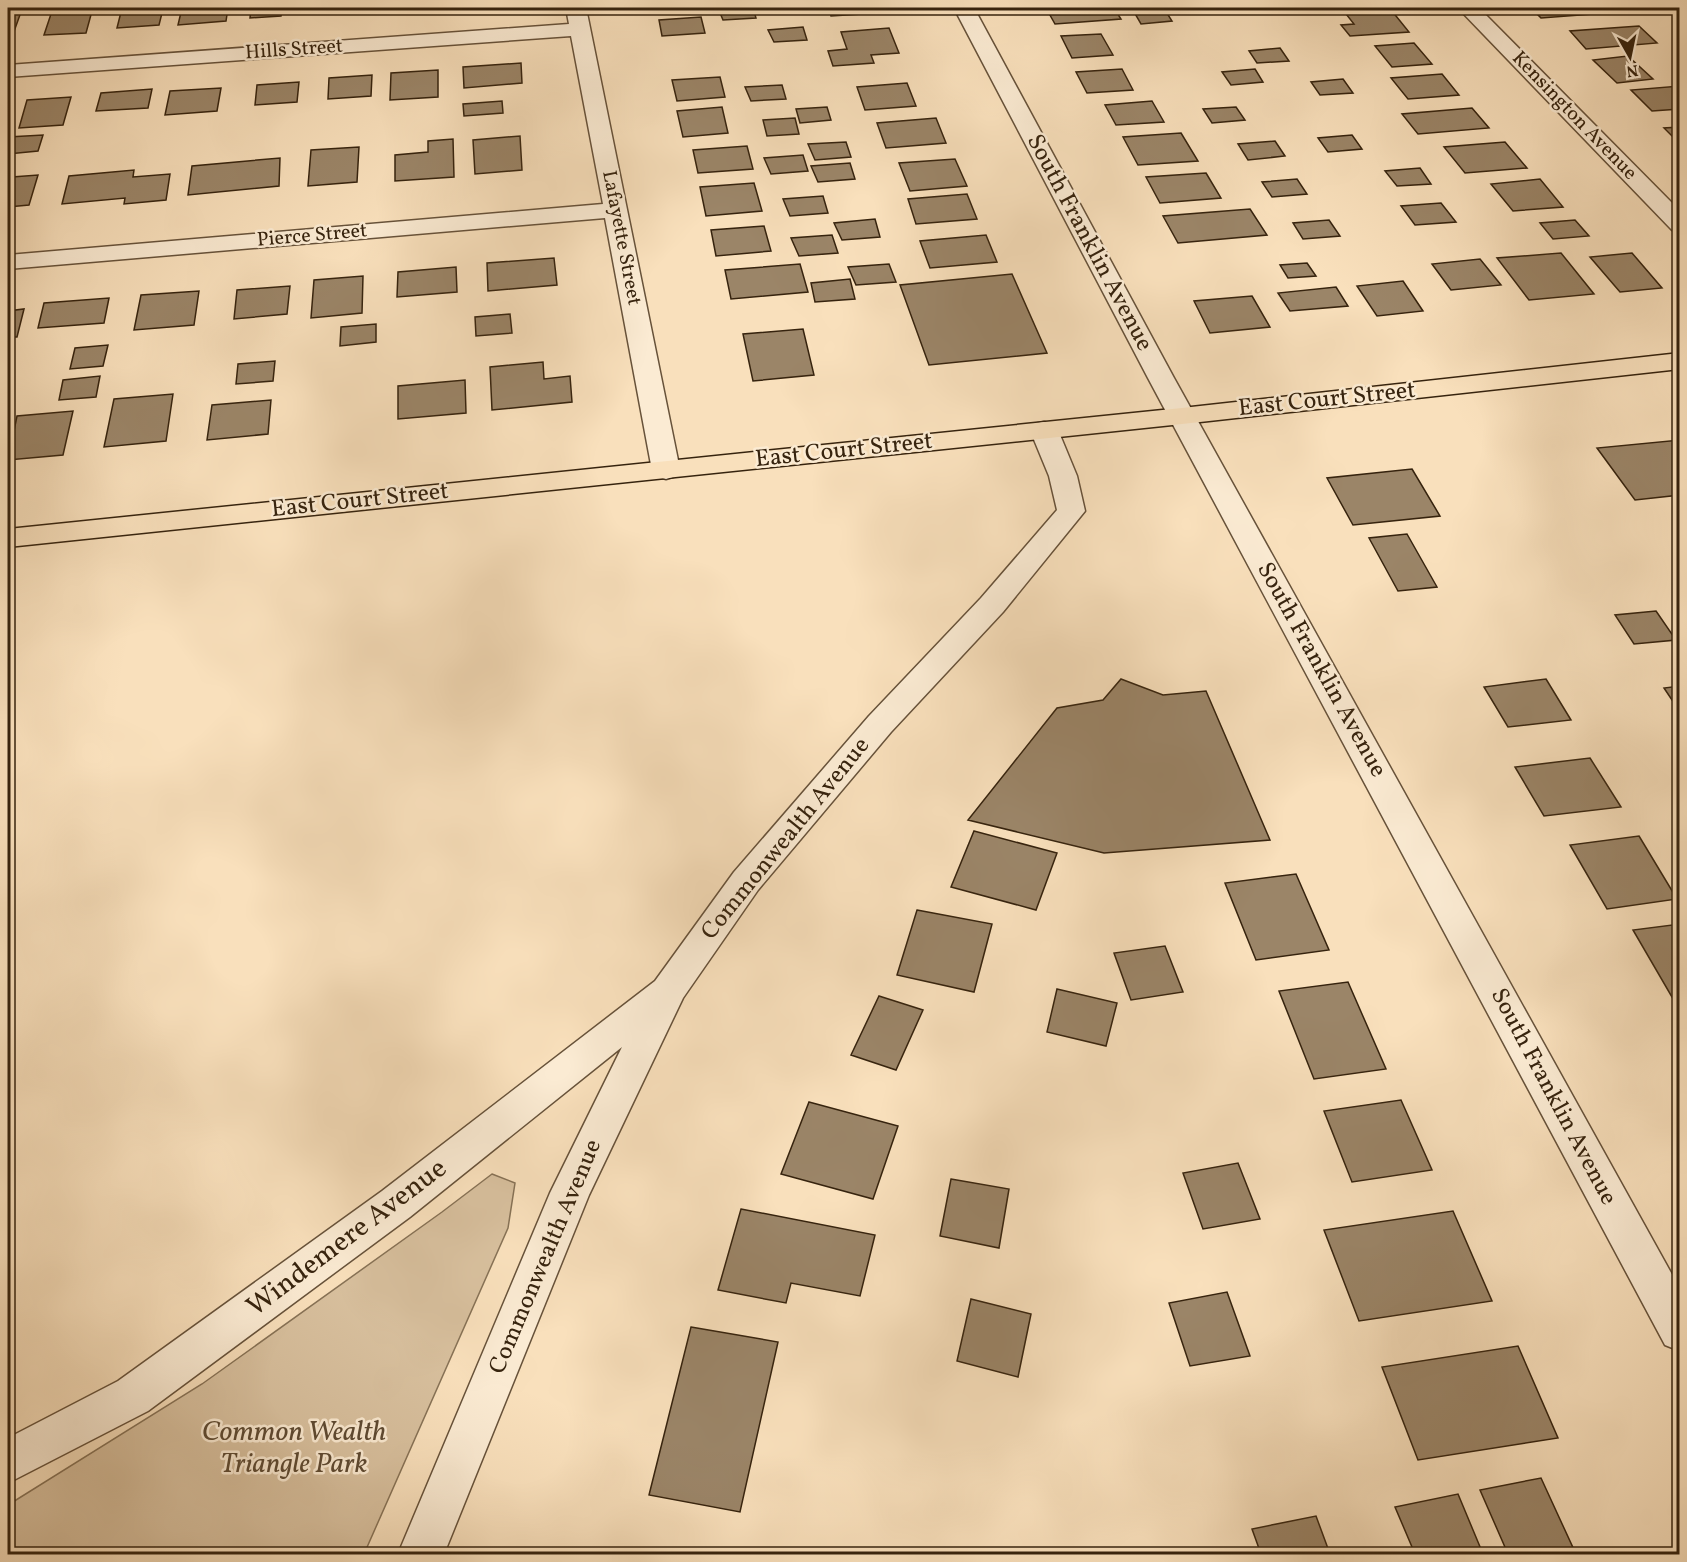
<svg xmlns="http://www.w3.org/2000/svg" width="1687" height="1562" font-family="Vollkorn,serif">
	<style>
		.green { fill: #d8c09e; stroke: #877256; stroke-width: 1.5 }
		.building { fill: #9b8568; stroke: #36230e; stroke-width: 1.5 }
		.lines { fill: none; stroke-linecap: round; stroke-linejoin: round }
		.minor-casing { stroke: #67523a; stroke-width: 3 }
		.major-casing { stroke: #36230e; stroke-width: 3 }
		.minor { fill: #fbebd3; fill-rule: evenodd }
		.major { fill: #f9e0bc; fill-rule: evenodd }
		.labels { text-anchor: middle; dominant-baseline: central; stroke-width: 5; stroke-linejoin: round; paint-order: stroke }
		.far-street-label { font-size: 20px; fill: #36230e; stroke: #fbebd3 }
		.street-label { font-size: 24px; fill: #36230e; stroke: #fbebd3 }
		.near-street-label { font-size: 28px; fill: #36230e; stroke: #fbebd3 }
		.near-park-label { font-size: 28px; font-style: italic; fill: #5e4a32; stroke: #fbebd3 }
	</style>
	<rect width="100%" height="100%" fill="#f9e0bc"/>
	<filter id="stains"><feTurbulence type="fractalNoise" baseFrequency=".00333" numOctaves="4"/><feColorMatrix values="0 0 0 0 .2 0 0 0 0 .09 0 0 0 0 .02 0 0 0 .5 -.17"/></filter>
	<radialGradient id="worn" r=".72"><stop offset=".6" stop-color="#630" stop-opacity="0"/><stop offset="1" stop-color="#630" stop-opacity=".3"/></radialGradient>
	<path class="green" d="M492,1174L515,1183L508,1228L364,1554H8V1505L202,1384L442,1212Z"/>
	<path class="building" d="M182,8H228L226,21L178,25Z
		M251,8H282L281,16L250,18Z
		M327,8H364V11L326,14Z
		M718,8H753L756,18L723,20Z
		M829,8H876L878,13L831,16Z
		M1046,8H1114L1121,19L1055,24Z
		M1531,8H1602L1608,13L1541,18Z
		M163,9L159,25L117,28L121,12Z
		M1165,10L1172,21L1141,24L1134,12Z
		M92,11L86,33L44,35L51,14Z
		M1392,11L1409,32L1350,36L1341,25L1354,24L1346,14Z
		M21,12L12,37H8V13Z
		M701,17L705,33L662,36L659,20Z
		M1639,26L1657,43L1586,49L1570,31Z
		M803,27L807,40L774,42L768,30Z
		M889,28L899,53L871,55L874,63L833,66L828,51L847,49L841,32Z
		M1101,34L1113,55L1072,58L1061,36Z
		M1414,43L1432,64L1392,67L1375,46Z
		M1280,48L1289,61L1257,63L1249,51Z
		M1628,56L1653,79L1617,83L1593,60Z
		M521,63L522,83L464,88L463,67Z
		M1122,69L1133,90L1087,93L1076,72Z
		M1255,69L1263,82L1231,85L1222,72Z
		M438,70V97L390,100L391,73Z
		M1442,74L1459,95L1408,99L1391,78Z
		M372,75L371,96L328,99L329,78Z
		M720,77L725,97L677,101L672,80Z
		M1343,79L1353,93L1320,95L1311,82Z
		M299,82L297,102L255,105L257,85Z
		M907,83L916,106L865,110L857,87Z
		M782,85L786,99L751,101L745,87Z
		M1680,86V109L1652,111L1631,90Z
		M221,88L217,111L165,115L170,91Z
		M152,89L148,108L96,111L101,93Z
		M71,97L63,125L19,128L27,100Z
		M502,101L503,113L464,116L463,104Z
		M1152,101L1164,122L1116,125L1105,105Z
		M722,107L728,133L683,137L677,111Z
		M827,107L831,120L800,123L796,109Z
		M1236,107L1245,120L1212,123L1203,109Z
		M1472,108L1489,128L1418,134L1402,114Z
		M795,118L799,134L767,136L763,120Z
		M936,118L946,143L886,148L877,123Z
		M1680,127V144L1664,128Z
		M1181,133L1198,161L1138,165L1123,137Z
		M43,135L38,151L8,154V137Z
		M1352,135L1362,149L1328,152L1318,138Z
		M520,136L522,170L475,174L473,140Z
		M453,139L454,177L395,181V155L428,152V141Z
		M1275,141L1285,156L1248,160L1238,144Z
		M846,142L851,157L815,160L808,144Z
		M1505,142L1527,168L1465,173L1444,147Z
		M747,146L753,169L698,173L693,150Z
		M359,147L357,182L308,186L311,150Z
		M803,155L808,171L771,174L764,158Z
		M280,158L279,186L188,195L192,166Z
		M955,159L967,186L910,191L899,163Z
		M850,163L855,179L818,182L811,166Z
		M1420,168L1431,184L1397,186L1385,171Z
		M134,170L133,177L170,174L166,200L124,204L125,198L62,204L69,176Z
		M1206,173L1221,198L1160,203L1146,177Z
		M38,175L29,205L8,207V185L12,177Z
		M1297,179L1307,194L1272,197L1262,182Z
		M1540,179L1563,207L1513,211L1491,184Z
		M754,183L762,211L706,216L700,187Z
		M967,194L977,219L916,224L908,199Z
		M823,196L828,213L790,216L783,199Z
		M1441,203L1456,222L1415,225L1401,206Z
		M1250,209L1267,235L1178,243L1163,216Z
		M875,219L880,237L842,240L834,223Z
		M1329,220L1340,236L1303,239L1293,223Z
		M1575,220L1589,236L1553,239L1540,223Z
		M764,226L771,251L716,256L711,230Z
		M832,235L838,253L799,256L791,238Z
		M986,235L997,262L930,268L920,241Z
		M1561,253L1594,294L1529,300L1497,258Z
		M1632,253L1662,288L1620,292L1590,257Z
		M554,258L557,285L488,291L487,263Z
		M1480,259L1501,285L1451,290L1432,264Z
		M1307,263L1316,276L1288,278L1280,265Z
		M800,264L808,292L731,299L725,270Z
		M889,264L896,282L856,285L848,267Z
		M456,267L457,292L397,297L398,272Z
		M1012,274L1047,353L929,365L900,285Z
		M363,276L362,313L311,318L314,280Z
		M850,279L855,299L815,302L811,283Z
		M1403,281L1423,311L1377,316L1357,286Z
		M290,286L287,314L234,319L237,290Z
		M1336,287L1348,306L1290,311L1278,293Z
		M199,291L194,325L134,330L141,295Z
		M1252,296L1270,327L1210,333L1194,301Z
		M109,298L104,323L38,328L44,303Z
		M24,309L17,337H8V311Z
		M510,314L512,333L476,336L475,317Z
		M376,324V342L340,346L341,327Z
		M803,329L814,375L753,381L743,334Z
		M108,345L103,366L70,369L75,348Z
		M275,361L273,381L236,384L238,364Z
		M543,362L544,379L570,376L572,402L492,410L490,367Z
		M100,376L96,397L59,400L63,380Z
		M465,380L466,413L398,419V386Z
		M173,394L166,441L104,447L114,399Z
		M271,400L268,434L207,440L212,405Z
		M73,411L63,455L8,460L17,416Z
		M1680,440V495L1635,500L1597,448Z
		M1412,469L1440,516L1353,525L1327,478Z
		M1407,534L1437,587L1398,591L1369,538Z
		M1656,611L1676,640L1634,644L1615,615Z
		M1121,679L1163,695L1206,691L1270,840L1104,853L968,820L1057,708L1103,700Z
		M1546,679L1571,720L1508,727L1484,687Z
		M1680,686V712L1664,688Z
		M1590,758L1621,807L1544,816L1515,767Z
		M974,831L1057,853L1036,910L951,887Z
		M1639,836L1677,899L1607,909L1570,845Z
		M1296,874L1329,950L1256,960L1225,883Z
		M917,910L992,924L974,992L897,975Z
		M1680,924V1004H1676L1633,930Z
		M1165,946L1183,992L1131,1000L1114,953Z
		M1348,982L1386,1069L1314,1079L1279,991Z
		M1057,989L1117,1003L1106,1046L1047,1032Z
		M879,996L923,1010L896,1070L851,1055Z
		M1401,1100L1432,1170L1352,1182L1324,1111Z
		M809,1102L898,1126L873,1199L781,1174Z
		M1238,1163L1260,1219L1203,1229L1183,1173Z
		M951,1179L1009,1189L999,1248L940,1236Z
		M741,1209L875,1235L860,1296L791,1283L786,1303L718,1290Z
		M1453,1211L1492,1301L1359,1321L1324,1230Z
		M1227,1292L1250,1356L1190,1366L1169,1303Z
		M971,1299L1031,1314L1018,1377L957,1361Z
		M691,1327L778,1342L740,1512L649,1495Z
		M1518,1346L1558,1438L1418,1460L1382,1367Z
		M1541,1478L1575,1552L1561,1554H1508L1480,1490Z
		M1458,1494L1483,1554H1415L1395,1507Z
		M1316,1516L1330,1554H1261L1252,1529Z"/>
	<g class="lines">
		<defs>
			<path id="minor" d="M566,8H586L680,470L676,476L666,479L656,476L652,470L605,218L8,269V255L603,204L571,36L8,77V65L569,24Z
				M954,8H974L1174,378L1680,1289V1351L1665,1345L1148,378Z
				M1458,8H1479L1680,211V232L1672,230Z
				M1044,422L1054,424L1058,430L1077,476L1085,511L1003,612L891,732L758,890L683,998L589,1195L444,1554H398L550,1193L622,1047L410,1217L148,1411L8,1483V1438L118,1381L382,1191L655,981L734,872L869,716L981,598L1057,510L1049,476L1030,430L1034,424Z"/>
			<path id="major" d="M1680,353V369L1182,424L8,547V529L1182,408Z"/>
		</defs>
		<use href="#minor" class="minor-casing"/>
		<use href="#major" class="major-casing"/>
		<use href="#minor" class="minor"/>
		<use href="#major" class="major"/>
	</g>
	<g class="labels">
		<g class="far-street-label">
			<text transform="translate(294 50) rotate(-4)">Hills Street</text>
			<text transform="translate(1574 116) rotate(46)">Kensington Avenue</text>
			<text transform="translate(312 236) rotate(-5)">Pierce Street</text>
			<text transform="translate(621 238) rotate(79)">Lafayette Street</text>
		</g>
		<g class="street-label">
			<text transform="translate(1089 243) rotate(62)">South Franklin Avenue</text>
			<text transform="translate(1327 400) rotate(-6)">East Court Street</text>
			<text transform="translate(844 451) rotate(-6)">East Court Street</text>
			<text transform="translate(360 501) rotate(-6)">East Court Street</text>
			<text transform="translate(1321 670) rotate(61)">South Franklin Avenue</text>
			<text transform="translate(786 839) rotate(-51)">Commonwealth Avenue</text>
			<text transform="translate(1553 1097) rotate(62)">South Franklin Avenue</text>
			<text transform="translate(546 1257) rotate(-67)">Commonwealth Avenue</text>
		</g>
		<g class="near-street-label">
			<text transform="translate(347 1238) rotate(-37)">Windemere Avenue</text>
		</g>
		<g class="near-park-label">
			<text x="294" y="1432">Common Wealth<tspan x="294" dy="32">Triangle Park</tspan></text>
		</g>
	</g>
	<rect width="1687" height="1562" fill="none" stroke="#f9e0bc" stroke-width="30"/>
	<rect x="9" y="9" width="1669" height="1544" fill="none" stroke="#36230e" stroke-width="3"/>
	<rect x="15" y="15" width="1657" height="1532" fill="none" stroke="#36230e" stroke-width="1.5"/>
	<g transform="translate(1630 57) rotate(171)" stroke="#fbebd3" stroke-width="4.5" paint-order="stroke">
	<path d="M0-4.5L10 22L0 15L-10 22Z" fill="#36230e"/>
	<text y="-9" font-size="16" font-weight="bold" text-anchor="middle" fill="#36230e">N</text>
	</g>
	<rect width="100%" height="100%" filter="url(#stains)"/>
	<rect width="100%" height="100%" fill="url(#worn)"/>
</svg>
